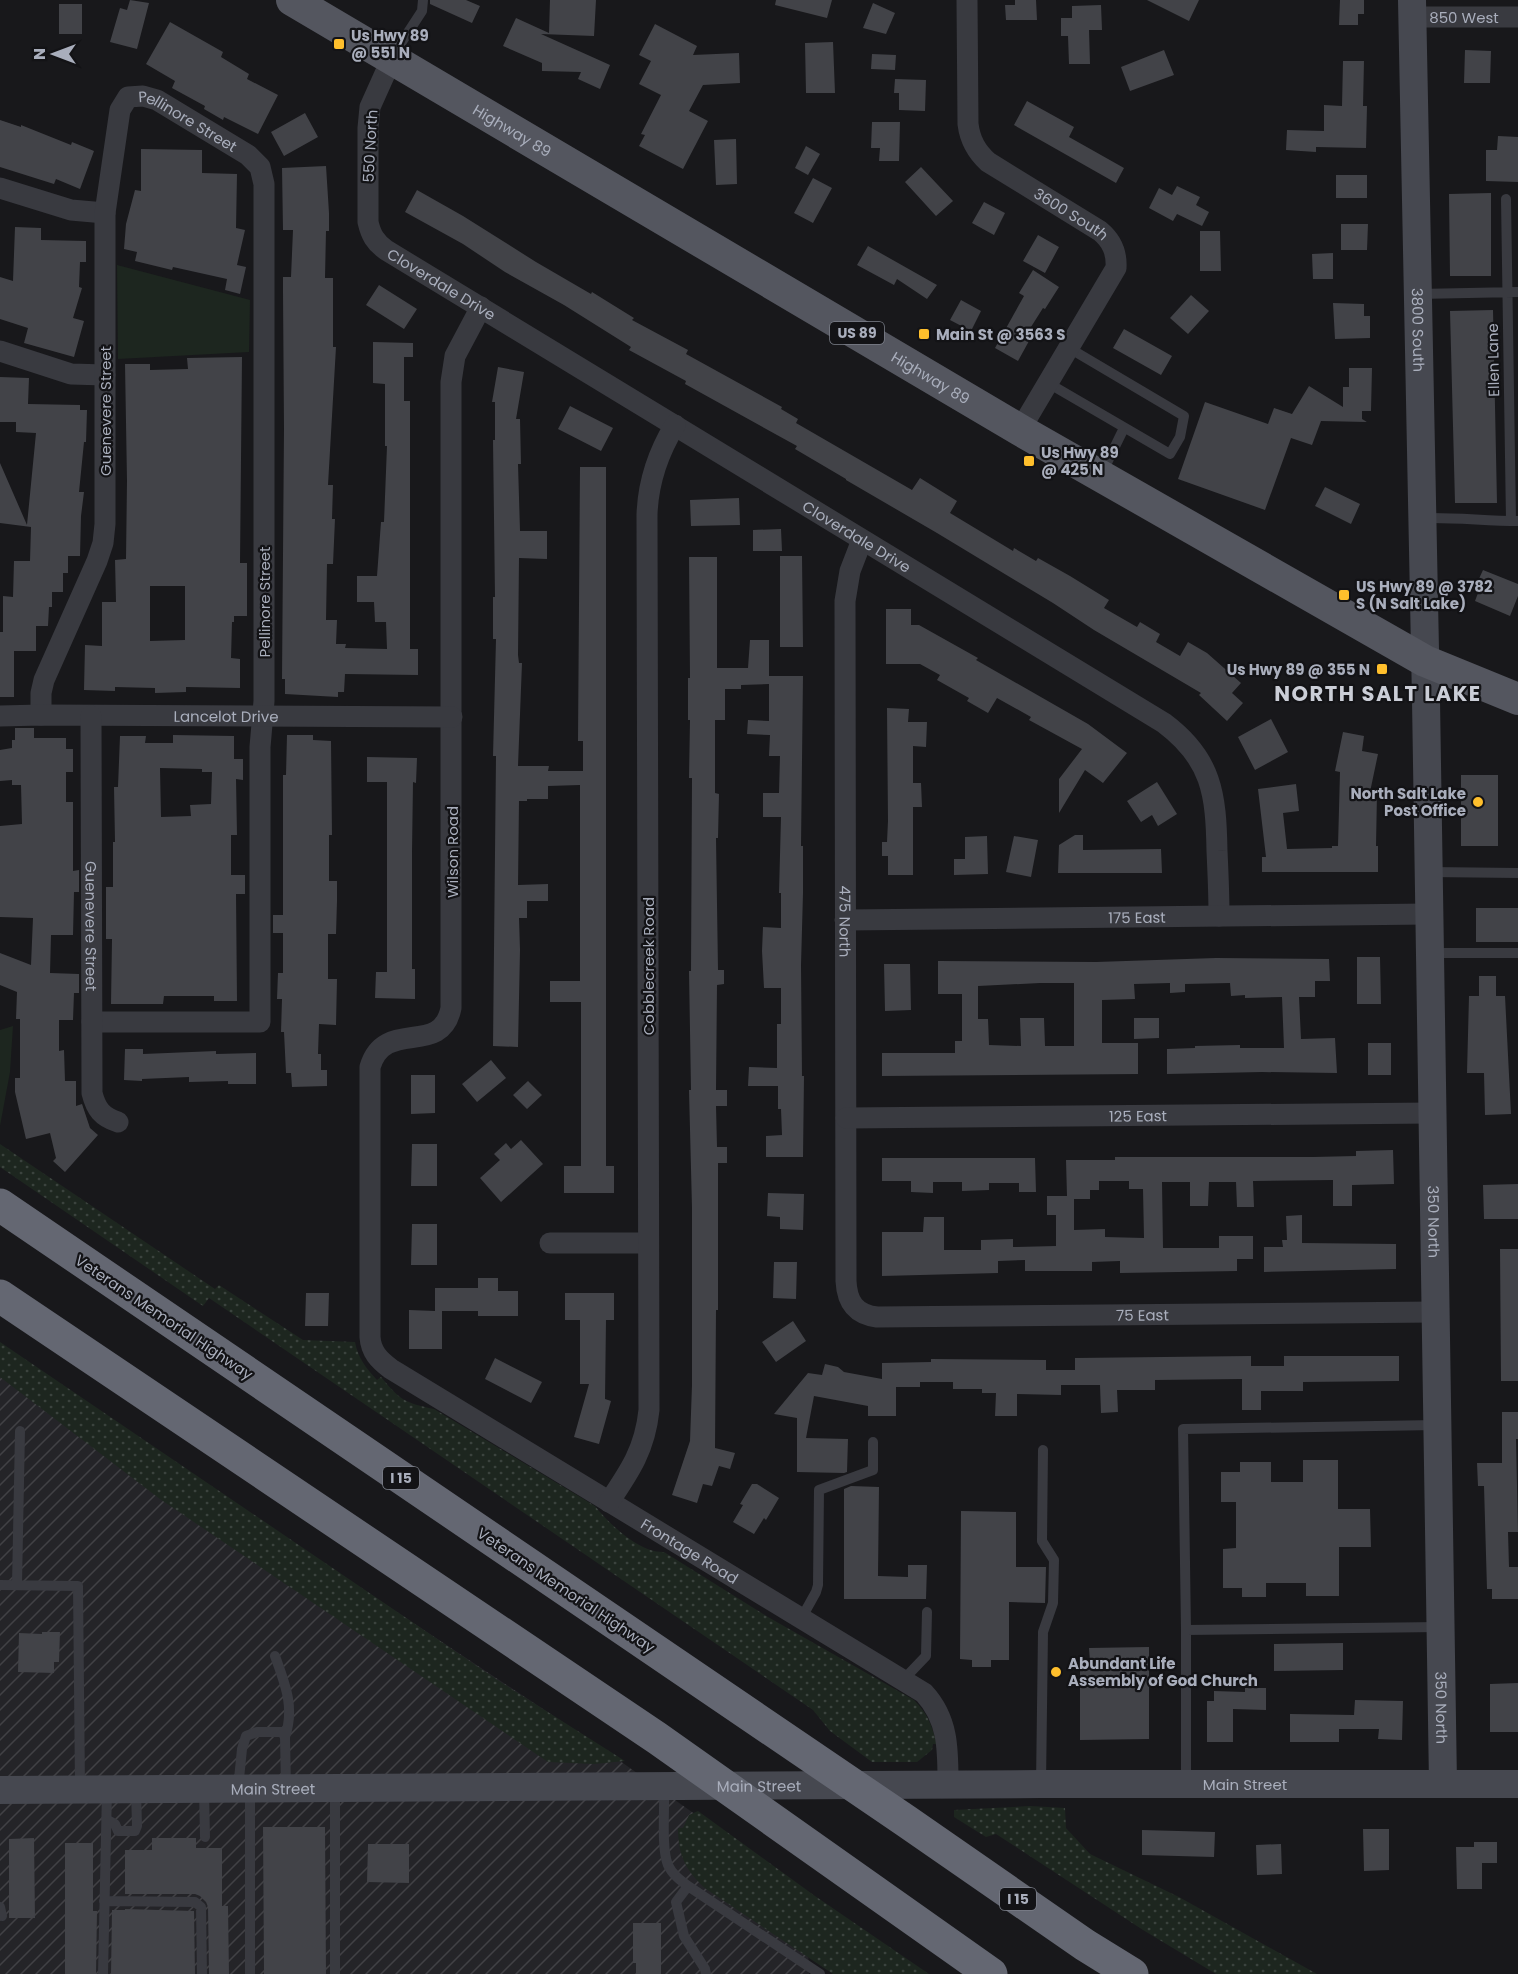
<svg xmlns="http://www.w3.org/2000/svg" width="1518" height="1974" font-family="Poppins,sans-serif">
	<style>
		.industrial { fill: url(#industrial-furrows) }
		.grass { fill: url(#grass-dots) }
		.park { fill: #1d261f }
		.building { fill: #424348; fill-rule: evenodd }
		.lines { fill: none; stroke-linecap: round; stroke-linejoin: round }
		.lane { stroke: #393a40; stroke-width: 10 }
		.street { stroke: #393a40; stroke-width: 21 }
		.secondary { stroke: #464850; stroke-width: 28 }
		.primary { stroke: #54565f; stroke-width: 32 }
		.highway { stroke: #646772; stroke-width: 33 }
		.poi-dot { fill: #ffbf2c; stroke: #131316; stroke-width: 2 }
		.labels { text-anchor: middle; dominant-baseline: central; stroke-width: 4.5; stroke-linejoin: round; paint-order: stroke }
		.shield { fill: #131316; stroke: #7c808a; stroke-width: 1.5 }
		.shield-label { font-size: 14px; font-weight: bold; fill: #a9aebc }
		.street-label { font-size: 15px; fill: #a9aebc; stroke: #131316 }
		.poi-label { font-size: 15px; font-weight: bold; fill: #a9aebc; stroke: #131316; text-anchor: start }
		.district-label { font-size: 21px; font-weight: bold; letter-spacing: 1.5px; fill: #cbced7; stroke: #131316 }
	</style>
	<defs>
		<pattern id="industrial-furrows" width="10" height="10" patternUnits="userSpaceOnUse" patternTransform="scale(1.5)"><rect width="10" height="10" fill="#242428"/><path d="M-1 1l2-2M0 10L10 0M9 11l2-2" fill="none" stroke="#414145"/></pattern>
		<pattern id="grass-dots" width="8" height="8" patternUnits="userSpaceOnUse" patternTransform="scale(1.5)"><rect width="8" height="8" fill="#1d261f"/><path d="M2 2h.1M6 6h.1" fill="none" stroke="#3b433e" stroke-width="1.8" stroke-linecap="round"/></pattern>
	</defs>
	<rect width="100%" height="100%" fill="#18181b"/>
	<path class="industrial" d="M0,1348L606,1751L806,1893L809,1974H0Z"/>
	<path class="grass" d="M0,1144L215,1289L219,1285L303,1340L355,1342C358,1358 366,1368 377,1380L381,1377C400,1400 405,1403 434,1409L595,1506C610,1525 640,1553 664,1552L768,1617L914,1700C928,1714 932,1726 937,1744H933L932,1750L917,1762H872L830,1731L813,1710L209,1298L203,1306L0,1167Z
		M0,1342L496,1679L625,1761L594,1764L548,1762L160,1499L0,1377Z
		M1030,1806L1065,1808L1066,1828L1090,1854L1179,1897L1317,1974H1216L1143,1930L996,1834L986,1837L954,1817V1810Z
		M698,1811L815,1896L929,1974H833L706,1889C686,1871 678,1856 678,1828H683L689,1815Z"/>
	<path class="park" d="M117,265L250,300L249,352L118,359Z
		M13,1026L10,1072L0,1126V1030Z"/>
	<path class="building" d="M130,0L149,3L137,49L110,42L120,8L127,10Z
		M430,0H466L480,6L472,23L430,4Z
		M550,0H596L594,36L541,34L610,65L600,89L578,79L581,72L542,71V63L503,46L516,18L549,33Z
		M776,0H832L827,18L775,5Z
		M1015,0H1036L1037,20H1006L1005,5H1015Z
		M1147,0H1199L1189,21Z
		M1340,0H1364V14H1358V25H1339Z
		M873,3L895,13L886,34L863,28Z
		M59,4H82V34H59Z
		M1101,5L1102,30H1089L1090,64H1069L1068,36H1061V18H1072V6Z
		M170,22L223,52L221,57L249,74L247,79L278,95L258,134L224,117L223,120L204,109L205,106L172,88L175,81L146,64Z
		M655,24L697,46L693,55L739,53L740,83L703,85L689,111L708,121L683,169L639,146L645,135L641,134L661,95L639,84L651,61L639,55Z
		M833,42L835,93H806L805,43Z
		M1164,50L1174,75L1130,91L1121,67Z
		M1465,50L1491,51L1490,83H1464Z
		M872,54L896,55L895,70L871,69Z
		M1343,61H1364L1363,106H1367L1366,148L1316,147V152L1286,150L1287,130L1324,131V105L1342,106Z
		M895,79L926,80L925,111L899,110V93H894Z
		M1027,101L1074,127L1069,137L1124,168L1116,183L1014,125Z
		M305,113L318,137L284,156L271,132Z
		M0,120L21,127V125L71,145L72,142L94,151L80,189L56,179L54,184L0,167Z
		M872,122H900L899,161H879L880,148H871Z
		M1498,136L1518,137V182L1486,181V150H1497Z
		M736,139L737,184L716,185L714,140Z
		M806,146L820,154L808,175L795,168Z
		M141,149L202,150V173L237,174L236,228L245,230L237,265L246,267L240,294L225,290L227,279L173,267L172,270L135,261L137,252L124,249L126,224L135,190L141,191Z
		M326,166L329,213V231H326L325,278H333V347H336L328,485H333L332,519H335L333,564H327L326,620H337L336,644H346L345,648L387,649L386,622H375L374,602H357V576H377L381,522H384L387,446H385V384L373,383V342L413,343V357H404V401H410V649H418V675L345,674L344,692H338V697L285,694V679H282L284,429L283,292V277H291L293,230H283L282,168Z
		M921,167L953,201L936,216L905,182Z
		M1336,175H1367V198H1336Z
		M813,178L832,188L813,223L794,213Z
		M1177,186L1200,197L1196,205L1209,212L1202,226L1177,214L1173,221L1149,208L1159,188L1172,195Z
		M417,190L463,216L536,262L591,294L592,292L634,318L632,320L688,350L686,354L782,407L781,409L798,419L796,423L912,490L920,478L957,501L950,513L1013,551L1014,548L1036,561L1038,558L1070,576L1109,600L1104,608L1137,627L1140,622L1160,634L1156,642L1180,656L1188,642L1207,653L1241,683L1232,693L1243,703L1227,721L1199,695L1201,693L1094,630L1053,603L937,533L846,480V479L795,449L797,446L685,384L686,381L629,350L631,347L564,305L505,272L463,244L405,212Z
		M1491,193V276H1450L1449,194Z
		M984,202L1005,213L994,235L972,223Z
		M1341,224H1368L1367,250H1341Z
		M15,227L41,228V240L86,241V262H80L79,287L82,288L73,318L84,321L74,357L24,343L28,328L0,319V277L13,281Z
		M1200,231H1220L1221,271H1200Z
		M1038,235L1059,247L1045,273L1023,261Z
		M868,246L937,285L927,299L897,279L894,285L857,265Z
		M1333,253V279H1313L1312,254Z
		M1033,270L1059,287L1045,309L1043,308L1024,338L1029,341L1018,361L995,348L1024,296L1019,293Z
		M379,285L417,309L404,329L366,305Z
		M1191,295L1209,311L1188,334L1170,318Z
		M961,300L981,311L971,331L950,320Z
		M1333,303L1364,304V316H1370V338L1335,339Z
		M1493,310L1497,503H1455L1450,311Z
		M1124,329L1172,356L1161,375L1113,348Z
		M242,357L240,563H247V616H234V622H232L231,658L240,659V688L186,687V692L155,693V688L115,687V691L84,690L85,645L102,646V602H116L115,560L126,559L127,481L125,364H150V370L188,369L187,358ZM150,586H185V640L150,641Z
		M498,367L524,372L516,419H520L521,464H518L520,531H547V559L519,558L518,655L519,663H522L518,766H549L548,771H583V741H578L580,467H606V1166H614V1193H564V1166H581V1002H550V981H580V785L548,786V799H527V801H519L518,885L548,884V901H527V918H519L520,950L518,1047L493,1046L496,756H493L496,639H493V597H495L493,440H495V402H492Z
		M1349,368H1372L1371,411H1362V419L1367,422L1321,421L1312,445L1291,438L1265,510L1178,479L1205,402L1268,424L1274,408L1292,414L1309,386L1343,407V387H1349Z
		M0,377L29,378L28,404L80,405V410H87L86,442H84L79,492H84L81,516L80,556H68V573H63V592H52V607H49L48,626H36V651H14V697H0V632H3V596L13,597L14,561H30L31,527L0,523V463L27,525L36,433L16,432V422H0Z
		M570,406L613,428L601,451L558,429Z
		M1325,487L1360,504L1351,524L1315,506Z
		M739,498L740,525L691,526L690,500Z
		M781,529L782,551H753V530Z
		M780,556H802L803,647H780Z
		M689,557H717V668H748L750,640H769V676H803L801,846H803V893L801,965L802,1076H804L803,1157H766V1136L782,1135L781,1109H778V1086H748L749,1067L777,1068V1024H781V988H764L762,951L763,927L781,928V893H779L781,817H763V793H779L780,756H769L770,735L747,734L748,720L769,721V684L741,685V689H725V720H715V793L719,794L718,838H716L718,970H724V984L717,985L716,1090H727V1106H716L717,1147H727V1163H718V1310H716L715,1448L735,1453L730,1469L719,1466L712,1486L703,1484L697,1503L672,1495L690,1441L692,1385V1208L689,1090H691L689,971H691L692,778H689L690,720H688V678H690Z
		M1483,570L1518,584V596L1510,616L1475,601L1481,585L1477,583Z
		M886,609H911V625H919L978,658L976,660L1088,724L1127,753L1103,783L1085,770L1059,813V779L1082,749L1029,720L1031,717L997,698L988,713L967,701L969,698L937,680L940,675L920,664H886Z
		M887,708L909,709L908,722H927L926,747L913,746V783H921L922,807H913V875H888V856H882V842H887L888,821Z
		M1271,719L1288,752L1255,770L1238,737Z
		M15,728H34V738H66V749H73V772H66V802H73V871L79,870V892H74L73,935H51L50,973L79,974V993H74L73,1020H59V1051L64,1050L65,1081H76V1106L82,1104L90,1128L98,1135L65,1172L53,1161L56,1158L50,1133L26,1139L15,1092V1078H20V1019H16L17,992L0,985V953L31,965L33,918L0,917V826L22,824L21,785H12V780L0,781V750L12,748V740H15Z
		M1343,732L1364,736L1362,751L1378,754L1370,792L1377,793L1376,846H1378V872H1262V857H1266L1258,789L1296,784L1299,811L1283,813L1287,849L1332,848V846H1338L1340,772L1335,771Z
		M173,735L234,736V759H243V780L236,779L237,835H231V875H245V894H236L237,1001H214V996H164L163,1004H111L112,939H106V887H113V842H115L114,787H118L120,736H146L145,743H173ZM160,768L202,769V772H212L211,804L190,805L191,816L161,817Z
		M287,735H313V740L331,741L332,835H329V881H337V901L336,934H328V979H337L336,1025L319,1024L318,1054H321V1070H327V1086L292,1087L291,1073H286L284,1032H281L282,999H277L278,973H283V933H273V915H283V775H286Z
		M367,757L417,758L416,783L413,782L412,852V969H415V999L375,998L376,972H387V782H367Z
		M1461,775H1498V846H1461Z
		M1157,782L1177,814L1158,826L1152,815L1141,822L1127,801Z
		M1075,835H1083V850L1161,849L1162,873H1058L1059,845Z
		M987,836L988,874L954,875V859H965V837Z
		M1014,836L1038,840L1031,877L1006,872Z
		M1476,908H1518V942H1476Z
		M1357,957H1380L1381,1004H1357Z
		M1216,958L1329,959L1330,981H1315V997H1299L1301,1039L1335,1038L1337,1073L1262,1072L1167,1074V1049L1195,1048V1046L1240,1045V1048H1284L1282,997L1245,998V995L1231,996L1230,983L1185,984V992L1170,993V983L1134,984L1135,999L1102,1000V1043H1138V1074L882,1076V1053H955V1041H962V994H938V961L1096,962ZM1040,983H1074V1046H1045L1044,1018H1020L1021,1046L989,1045L988,1019H978V986Z
		M884,964H910L911,1010L885,1011Z
		M1479,976H1496V996H1505L1511,1114L1485,1115L1484,1073H1467L1469,996H1479Z
		M1134,1018H1159V1038L1134,1039Z
		M1368,1043H1391V1075H1368Z
		M125,1049H143V1054L216,1051V1054L256,1053V1084H228V1081L189,1082V1077L142,1079V1081L124,1080Z
		M491,1060L506,1078L477,1102L462,1084Z
		M411,1075H435V1113L411,1114Z
		M528,1081L542,1095L527,1109L513,1095Z
		M521,1140L543,1164L501,1202L480,1178L500,1160L494,1154L506,1143L511,1149Z
		M412,1144H437V1186H411Z
		M1393,1150L1394,1184L1352,1185V1206H1333V1180L1253,1181L1254,1207H1237L1236,1182H1209L1208,1206H1190V1182H1162L1163,1248H1219V1236H1253V1259H1237V1271L1120,1273V1261L1092,1262V1271H1025V1260L998,1261V1273L882,1276V1232H923L924,1217H944V1250H981V1240L1013,1239V1247L1056,1246V1215H1047V1196H1067L1066,1160H1115V1157H1313L1356,1156V1151ZM1099,1181H1129V1189H1143L1144,1238L1105,1237V1229L1074,1230V1199H1090V1190H1099Z
		M882,1158H1035L1036,1192H1019V1183H989V1190L962,1191V1182H933V1193L911,1192V1181H882Z
		M1518,1184V1219H1484L1483,1185Z
		M768,1193L804,1194L803,1230L780,1229V1217L767,1216Z
		M1302,1215V1243L1396,1244V1269L1264,1272V1247H1283L1282,1240H1287L1286,1216Z
		M412,1224H437V1265H411Z
		M1500,1249H1518V1381H1501Z
		M774,1262H797L796,1299L773,1298Z
		M478,1278H498V1291H518V1316H478V1311H442V1349H409V1310L435,1311V1288H478Z
		M306,1293H329L328,1326H305Z
		M565,1293H614V1320H606L605,1399L611,1401L599,1444L574,1437L589,1384H580V1320H565Z
		M793,1321L806,1341L776,1362L762,1342Z
		M1251,1356V1366H1284V1356H1399V1381L1303,1382V1391H1261V1410H1242V1379L1155,1380V1390H1117L1118,1412L1101,1413L1100,1385H1061V1395L1017,1394V1416H995L996,1393H982V1389H953V1382H920V1387H896V1416H868V1406L814,1396L806,1438L848,1439L847,1472L844,1473L797,1472V1418L774,1414L808,1373L822,1375L825,1364L838,1367L844,1372L882,1379V1363L931,1362V1359L1046,1360V1370H1075V1358Z
		M495,1358L542,1382L531,1403L485,1379Z
		M1502,1412H1518V1439H1516L1518,1532H1508L1509,1567H1518V1599H1492V1589H1487L1484,1486H1478L1477,1463H1502Z
		M1303,1460H1338V1509H1370L1371,1547H1339V1596H1306V1583H1266V1597H1242V1588H1223V1549L1236,1548V1502H1221V1472H1240V1462H1271V1482H1303Z
		M752,1484H757L779,1498L766,1520L764,1518L754,1534L733,1522L743,1505L740,1504Z
		M851,1486L879,1487L878,1576L908,1577V1565H927L926,1599H844V1489Z
		M961,1511L1016,1512V1567H1046L1045,1603L1009,1602V1660H991V1667H972V1660L960,1659Z
		M42,1632H60L59,1662H54V1673L18,1672L19,1633L42,1634Z
		M1343,1643V1670L1274,1671V1644Z
		M1149,1647V1739L1080,1740V1662H1090L1089,1648Z
		M1518,1683V1732H1490V1684Z
		M1245,1688H1266V1710L1233,1709V1742H1207V1701H1214V1691L1245,1692Z
		M1355,1700L1403,1701L1402,1740L1378,1739L1379,1729H1339V1742H1290V1714L1354,1715Z
		M263,1827H325L326,1974H264Z
		M1363,1829H1389V1870L1364,1871Z
		M1142,1830L1215,1832L1214,1857L1142,1855Z
		M34,1838L35,1918H9V1839Z
		M152,1838H196V1848H222V1906H228L229,1974H209L208,1907L206,1902L200,1896L195,1894H125V1850H152Z
		M1474,1842H1497V1863H1482V1889H1457L1456,1847H1474Z
		M65,1843H93V1911H97L96,1974H65Z
		M368,1844H409V1883L367,1882Z
		M1281,1844L1282,1874L1257,1875L1256,1845Z
		M125,1909L194,1911L195,1974H111L112,1910H125Z
		M633,1923H661V1974H636V1963H633Z"/>
	<g class="lines">
		<path class="lane" d="M392,57L422,11L423,0
			M1506,199L1511,521
			M1418,294L1518,292
			M1048,383L1170,454L1180,437L1184,416L1069,348
			M1102,473L1124,428
			M1423,518C1455,517 1486,521 1518,521
			M1429,872L1518,873
			M1430,953H1518
			M1437,1425L1183,1429L1186,1630L1440,1627
			M0,1585L78,1586L80,1787
			M17,1585L20,1431
			M801,1619L816,1592L818,1585L819,1490L873,1470V1442
			M1186,1630V1783
			M275,1656C285,1684 295,1707 285,1737
			M904,1679L926,1656L927,1612
			M1041,1784L1043,1632L1053,1603L1054,1560L1042,1541L1043,1450
			M664,1787C665,1808 661,1848 668,1865C672,1874 680,1880 688,1886L820,1974
			M238,1789L242,1749L246,1736L257,1732H282L285,1737L286,1787
			M250,1789V1974
			M204,1790L205,1837
			M106,1819L115,1824L118,1831H135L137,1826L136,1790
			M688,1886L676,1902L684,1936L705,1969L706,1974
			M104,1901L195,1902L201,1907L202,1974
			M0,1907L2,1916
			M103,1974L107,1790
			M335,1974V1789"/>
		<g class="street">
			<path id="s1" d="M967,0L968,124C970,140 976,151 988,162L1100,231C1112,241 1117,252 1116,268L1020,430"/>
			<path id="s2" d="M1412,17H1518"/>
			<path id="s3" d="M392,58L370,107L368,128V222C371,235 375,242 386,250L1164,723C1212,759 1216,794 1217,851C1218,872 1219,894 1219,916"/>
			<path d="M0,188L71,210L105,213"/>
			<path id="s4" d="M481,307L455,356L451,382V1008C441,1058 385,1017 370,1067V1337C371,1352 379,1360 391,1369L924,1693C949,1720 948,1751 948,1786"/>
			<path d="M0,351L71,374L105,375"/>
			<path id="s5" d="M862,540L850,571L845,601L846,1281C847,1302 855,1314 877,1317L1435,1312"/>
			<path id="s6" d="M41,715V693L44,680L97,561L103,543L105,524V213L120,110L128,97L143,96L157,100L248,155L260,167L264,184V701L260,747V1022H92"/>
			<path id="s7" d="M0,716L41,715L452,717"/>
			<path id="s8" d="M91,716L92,1093C96,1109 102,1117 118,1122"/>
			<path id="s9" d="M845,920L1429,914"/>
			<path id="s10" d="M846,1118L1432,1113"/>
			<path d="M550,1243H648"/>
			<path d="M609,1502C630,1471 645,1449 649,1410L647,515C648,482 658,453 675,425"/>
		</g>
		<g class="secondary">
			<path id="s11" d="M1412,0L1426,700L1443,1784"/>
			<path id="s12" d="M0,1790L1041,1784H1518"/>
		</g>
		<path class="primary" id="s13" d="M292,0L1020,430L1425,661L1518,699"/>
		<path class="highway" d="M0,1205L906,1821L1085,1945L1132,1974
			M0,1296L657,1738L991,1974"/>
	</g>
	<g class="poi-dot">
		<rect x="333" y="38" width="12" height="12" rx="3"/>
		<rect x="918" y="328" width="12" height="12" rx="3"/>
		<rect x="1023" y="455" width="12" height="12" rx="3"/>
		<rect x="1338" y="589" width="12" height="12" rx="3"/>
		<rect x="1376" y="663" width="12" height="12" rx="3"/>
		<circle cx="1478" cy="802" r="6"/>
		<circle cx="1056" cy="1672" r="6"/>
	</g>
	<g class="labels">
		<g class="shield">
			<rect x="830" y="322" width="54" height="22" rx="4.5"/>
			<rect x="383" y="1467" width="36" height="22" rx="4.5"/>
			<rect x="1000" y="1888" width="36" height="22" rx="4.5"/>
		</g>
		<g class="shield-label">
			<text x="857" y="333">US 89</text>
			<text x="401" y="1478">I 15</text>
			<text x="1018" y="1899">I 15</text>
		</g>
		<g class="street-label">
			<text stroke="none"><textPath href="#s2" startOffset="52">850 West</textPath></text>
			<text stroke="none"><textPath href="#s6" startOffset="700">Pellinore Street</textPath></text>
			<text stroke="none"><textPath href="#s13" startOffset="256">Highway 89</textPath></text>
			<text transform="translate(370 146) rotate(-87)">550 North</text>
			<text stroke="none"><textPath href="#s1" startOffset="266">3600 South</textPath></text>
			<text stroke="none"><textPath href="#s3" startOffset="268">Cloverdale Drive</textPath></text>
			<text stroke="none"><textPath href="#s11" startOffset="330">3800 South</textPath></text>
			<text transform="translate(1493 360) rotate(-91)">Ellen Lane</text>
			<text stroke="none"><textPath href="#s13" startOffset="742">Highway 89</textPath></text>
			<text transform="translate(105 411) rotate(-90)">Guenevere Street</text>
			<text stroke="none"><textPath href="#s3" startOffset="754">Cloverdale Drive</textPath></text>
			<text transform="translate(264 602) rotate(-90)">Pellinore Street</text>
			<text stroke="none"><textPath href="#s7" startOffset="226">Lancelot Drive</textPath></text>
			<text transform="translate(452 852) rotate(-90)">Wilson Road</text>
			<text stroke="none"><textPath href="#s9" startOffset="292">175 East</textPath></text>
			<text stroke="none"><textPath href="#s5" startOffset="384">475 North</textPath></text>
			<text stroke="none"><textPath href="#s8" startOffset="210">Guenevere Street</textPath></text>
			<text transform="translate(648 966) rotate(-90)">Cobblecreek Road</text>
			<text stroke="none"><textPath href="#s10" startOffset="292">125 East</textPath></text>
			<text stroke="none"><textPath href="#s11" startOffset="1222">350 North</textPath></text>
			<text stroke="none"><textPath href="#s5" startOffset="1062">75 East</textPath></text>
			<text transform="translate(164 1317) rotate(34)">Veterans Memorial Highway</text>
			<text stroke="none"><textPath href="#s4" startOffset="1476">Frontage Road</textPath></text>
			<text transform="translate(566 1590) rotate(34)">Veterans Memorial Highway</text>
			<text stroke="none"><textPath href="#s11" startOffset="1708">350 North</textPath></text>
			<text stroke="none"><textPath href="#s12" startOffset="1245">Main Street</textPath></text>
			<text stroke="none"><textPath href="#s12" startOffset="759">Main Street</textPath></text>
			<text stroke="none"><textPath href="#s12" startOffset="273">Main Street</textPath></text>
		</g>
		<g class="poi-label">
			<text x="351" y="35">Us Hwy 89<tspan x="351" dy="17">@ 551 N</tspan></text>
			<text x="936" y="334">Main St @ 3563 S</text>
			<text x="1041" y="452">Us Hwy 89<tspan x="1041" dy="17">@ 425 N</tspan></text>
			<text x="1356" y="586">US Hwy 89 @ 3782<tspan x="1356" dy="17">S (N Salt Lake)</tspan></text>
			<text x="1370" y="669" text-anchor="end">Us Hwy 89 @ 355 N</text>
			<text x="1466" y="793" text-anchor="end">North Salt Lake<tspan x="1466" dy="17">Post Office</tspan></text>
			<text x="1068" y="1663">Abundant Life<tspan x="1068" dy="17">Assembly of God Church</tspan></text>
		</g>
		<g class="district-label">
			<text x="1378" y="693">NORTH SALT LAKE</text>
		</g>
	</g>
	<g transform="translate(54 54) rotate(270)" stroke="#131316" stroke-width="4.5" paint-order="stroke">
	<path d="M0-4.5L10 22L0 15L-10 22Z" fill="#a9aebc"/>
	<text y="-9" font-size="16" font-weight="bold" text-anchor="middle" fill="#a9aebc">N</text>
	</g>
</svg>
